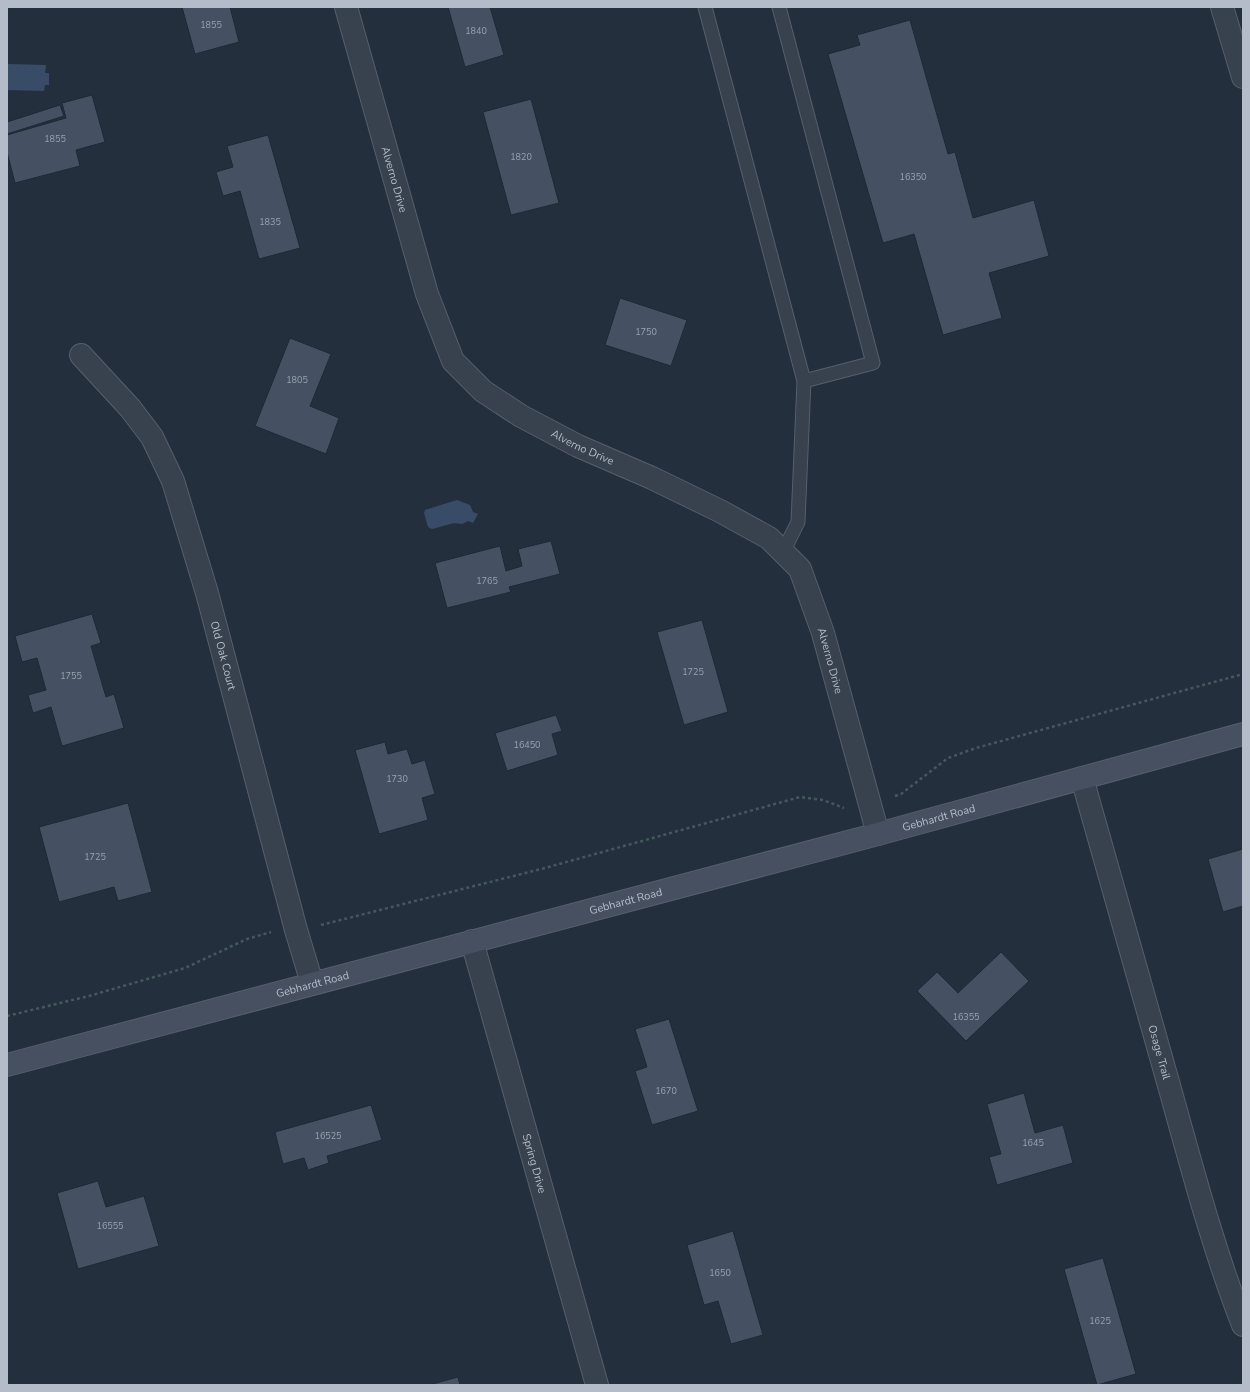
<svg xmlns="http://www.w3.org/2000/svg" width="1250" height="1392" font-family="'Nunito Sans',sans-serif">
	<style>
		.water { fill: #394c67 }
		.building { fill: #455162; stroke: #1f2835 }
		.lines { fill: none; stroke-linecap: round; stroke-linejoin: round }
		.lane-casing { stroke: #565f6c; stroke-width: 15 }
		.street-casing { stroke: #565f6c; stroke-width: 24 }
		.secondary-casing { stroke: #565f6c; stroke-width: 24 }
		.path { stroke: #44595c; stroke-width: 2.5; stroke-dasharray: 3 3; stroke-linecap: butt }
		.lane { stroke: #38414e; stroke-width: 13 }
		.street { stroke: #38414e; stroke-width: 22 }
		.secondary { stroke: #465061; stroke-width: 22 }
		.labels { text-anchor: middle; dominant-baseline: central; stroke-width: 4; stroke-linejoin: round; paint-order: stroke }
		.number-label { font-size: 9px; fill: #98a1af }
		.street-label { font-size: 11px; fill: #b4bcc9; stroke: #1d2633 }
	</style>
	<rect width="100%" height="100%" fill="#242f3e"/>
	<path class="water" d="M7,64L46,65L45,73H49V85H45L44,91L7,90Z
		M457,500L470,505L473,512L478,514L473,523L468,521L462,524L454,523L432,529L428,527L424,513L425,510Z"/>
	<path class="building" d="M182,7H230L239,42L195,54Z
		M448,7H490L504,55L465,67Z
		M910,20L948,154L955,152L973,218L1034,200L1049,256L989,273L1002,318L943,335L914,234L883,243L828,54L860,45L857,35Z
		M92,95L105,142L76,150L80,166L15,183L7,152V135L66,118L62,103Z
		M531,99L559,203L511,215L483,112Z
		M60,105L64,116L7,134V122Z
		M268,135L300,248L259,259L240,191L223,196L216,172L233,167L227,146Z
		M620,298L687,320L671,366L605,345Z
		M290,338L331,354L310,406L339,418L326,454L255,426Z
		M551,541L560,574L509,587L511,592L447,608L435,563L500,546L506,571L522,566L518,549Z
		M92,614L101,643L91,646L106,697L114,694L124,728L62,746L51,707L33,713L28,695L46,690L37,658L22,662L15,636Z
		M702,620L728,712L684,725L657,632Z
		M556,715L562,731L552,734L558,755L507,771L495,733Z
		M385,742L388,754L407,749L412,764L425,760L435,794L422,798L428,820L379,834L355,750Z
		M128,803L152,892L118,901L114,887L59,902L39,827Z
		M1243,849V906L1223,912L1208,859Z
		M1001,952L1029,981L966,1041L917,991L937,972L958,993Z
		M669,1019L698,1111L652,1125L635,1071L647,1067L635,1029Z
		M1024,1093L1035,1133L1063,1125L1073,1163L997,1185L989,1157L1001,1154L987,1104Z
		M371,1105L382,1140L327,1156L329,1163L308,1170L304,1158L283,1164L275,1132Z
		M98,1181L106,1207L144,1196L159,1246L78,1269L57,1193Z
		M733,1231L763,1335L731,1344L718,1301L704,1305L687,1245Z
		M1103,1258L1136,1374L1097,1385L1064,1269Z
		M458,1377L460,1385H429Z"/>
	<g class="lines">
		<defs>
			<path id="lane" d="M705,7L804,381
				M779,7L873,363L804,381L798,522L783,552"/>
			<g id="street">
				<path id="s1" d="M346,7L427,294L453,361L483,391L521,416L578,446L652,478L720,511L769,538L800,569L823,633L878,834"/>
				<path d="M1222,7L1243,77"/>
				<path id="s2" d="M81,355L130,408L152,437L173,481L207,593L296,930L312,983"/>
				<path id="s3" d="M1082,778C1112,881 1141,985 1170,1089C1192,1168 1213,1248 1243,1325"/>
				<path id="s4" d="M472,941L597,1385"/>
			</g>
			<g id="secondary">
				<path id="s5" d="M7,1065L878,834L1243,734"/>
			</g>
		</defs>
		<use href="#lane" class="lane-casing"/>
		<use href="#street" class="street-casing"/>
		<use href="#secondary" class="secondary-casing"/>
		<path class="path" d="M895,796L901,794L948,758L976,748L1243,674
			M321,925L545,868L800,797L823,800L844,808
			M7,1016L89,996L185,968L247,939L271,932"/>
		<use href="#lane" class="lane"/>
		<use href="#street" class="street"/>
		<use href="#secondary" class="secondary"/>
	</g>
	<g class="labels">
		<g class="number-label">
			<text x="211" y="25">1855</text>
			<text x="476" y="31">1840</text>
			<text x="55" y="139">1855</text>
			<text x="521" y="157">1820</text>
			<text x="913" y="177">16350</text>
			<text x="270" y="222">1835</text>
			<text x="646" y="332">1750</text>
			<text x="297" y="380">1805</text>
			<text x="487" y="581">1765</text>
			<text x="693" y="672">1725</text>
			<text x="71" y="676">1755</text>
			<text x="527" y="745">16450</text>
			<text x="397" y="779">1730</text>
			<text x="95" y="857">1725</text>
			<text x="966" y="1017">16355</text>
			<text x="666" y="1091">1670</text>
			<text x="328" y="1136">16525</text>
			<text x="1033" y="1143">1645</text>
			<text x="110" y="1226">16555</text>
			<text x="720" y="1273">1650</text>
			<text x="1100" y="1321">1625</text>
		</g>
		<g class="street-label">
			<text stroke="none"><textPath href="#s1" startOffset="179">Alverno Drive</textPath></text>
			<text stroke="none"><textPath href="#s1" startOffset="527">Alverno Drive</textPath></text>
			<text stroke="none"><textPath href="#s2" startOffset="339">Old Oak Court</textPath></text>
			<text stroke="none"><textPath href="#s1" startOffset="875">Alverno Drive</textPath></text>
			<text stroke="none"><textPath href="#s5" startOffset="964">Gebhardt Road</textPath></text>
			<text stroke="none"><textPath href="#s5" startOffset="640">Gebhardt Road</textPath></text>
			<text stroke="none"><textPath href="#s5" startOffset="316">Gebhardt Road</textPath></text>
			<text stroke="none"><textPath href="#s3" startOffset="285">Osage Trail</textPath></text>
			<text stroke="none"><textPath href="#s4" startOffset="231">Spring Drive</textPath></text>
		</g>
	</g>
	<rect width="1250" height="1392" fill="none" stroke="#b4bcc9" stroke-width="16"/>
</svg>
